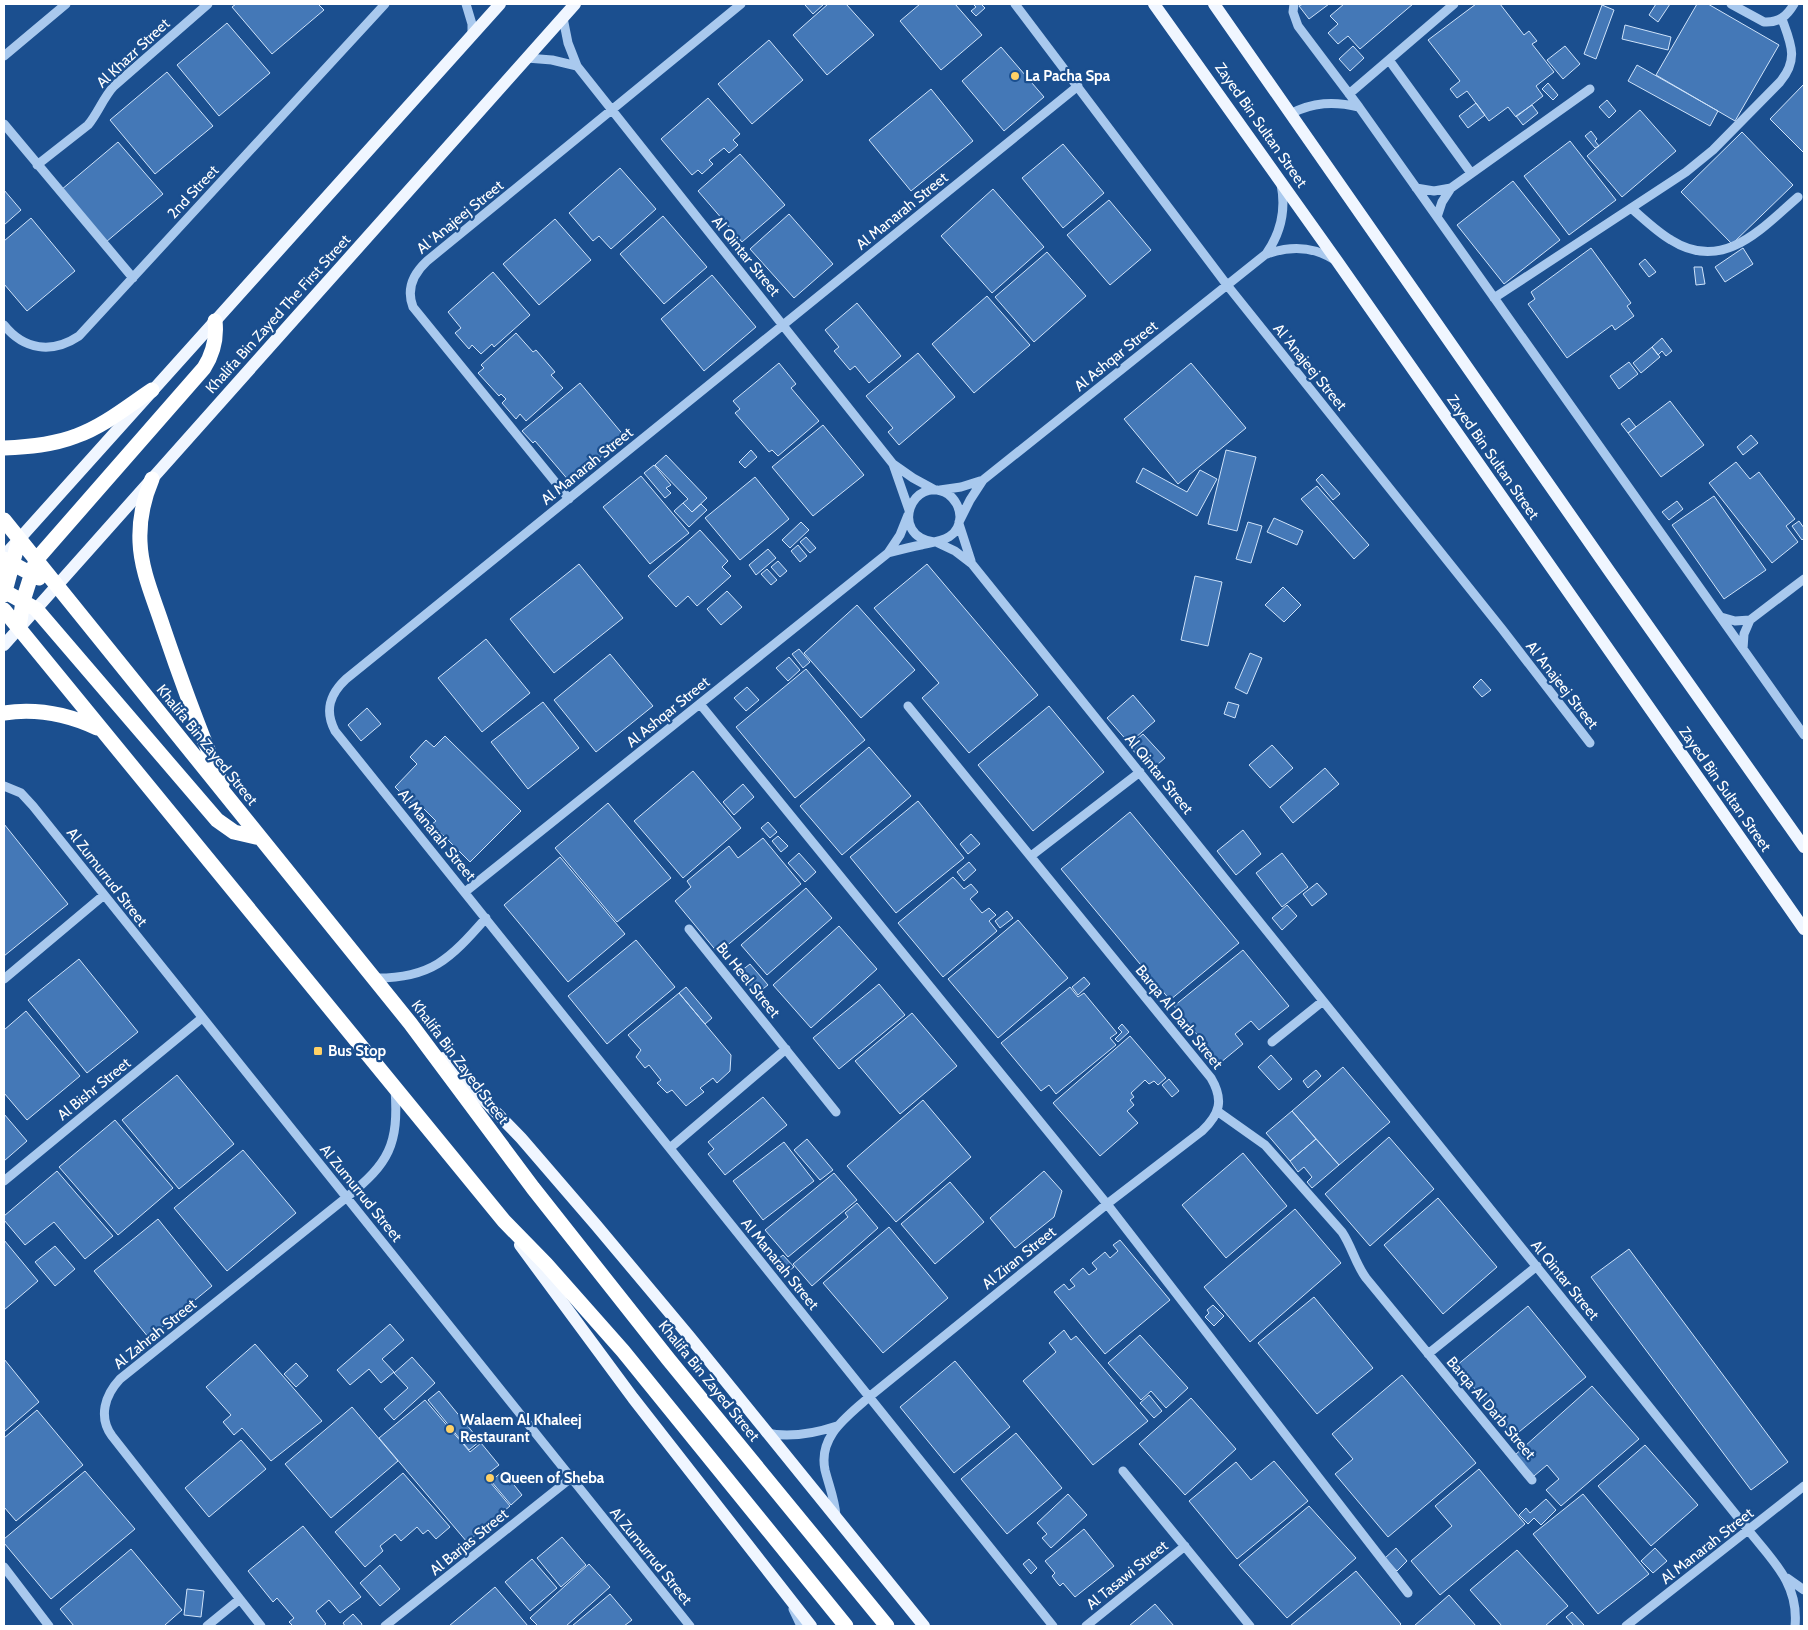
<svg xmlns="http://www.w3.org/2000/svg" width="1808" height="1630" font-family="Cabin,sans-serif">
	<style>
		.building { fill: #4478b7; stroke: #cfe3fa }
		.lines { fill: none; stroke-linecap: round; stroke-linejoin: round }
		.minor { stroke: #a9c9ee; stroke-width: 9 }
		.major { stroke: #f0f6ff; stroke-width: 12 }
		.highway { stroke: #fff; stroke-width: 15 }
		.poi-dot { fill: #ffd166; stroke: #1b4f8f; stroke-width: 2 }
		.labels { text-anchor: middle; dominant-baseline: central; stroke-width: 4.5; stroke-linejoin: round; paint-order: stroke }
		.street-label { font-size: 15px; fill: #fff; stroke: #1b4f8f }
		.poi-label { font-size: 15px; font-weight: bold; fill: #fff; stroke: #1b4f8f; text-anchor: start }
	</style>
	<rect width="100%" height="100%" fill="#1b4f8f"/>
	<path class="building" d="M236,4H318L324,10L272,54L232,7Z
		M806,4H824L813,14L805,5Z
		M828,4H846L874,35L827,75L793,35Z
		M920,4H955L982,35L941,70L900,21Z
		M973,4H981L985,8L976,16L971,11L976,7Z
		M1303,4H1329L1309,19L1299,6Z
		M1344,4H1413L1360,49L1348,36L1338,44L1328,33L1338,24L1330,16Z
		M1476,4H1500L1524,35L1529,31L1537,41L1532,44L1554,72L1536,86L1543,96L1516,117L1508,107L1489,121L1467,91L1457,98L1450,89L1460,81L1428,40Z
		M1656,4H1670L1658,22L1649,15Z
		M1697,4H1708L1779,45L1735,121L1656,75Z
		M1602,5L1614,10L1596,59L1584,54Z
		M227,23L270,73L219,116L177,65Z
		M1625,25L1671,37L1668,50L1622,39Z
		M769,40L803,80L752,124L718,84Z
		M1353,46L1364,58L1350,71L1339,59Z
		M1565,46L1580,64L1563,79L1547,60Z
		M1001,47L1044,97L1004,131L962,81Z
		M1637,65L1718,111L1710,126L1628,81Z
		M167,72L213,126L155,174L110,120Z
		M1548,83L1558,95L1553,100L1542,89Z
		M1804,84V153L1770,119Z
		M931,89L973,141L911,191L869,140Z
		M708,98L740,134L733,140L738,145L729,153L724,148L709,160L713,164L702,174L698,170L692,175L661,139Z
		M1607,100L1616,111L1609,118L1599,107Z
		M1476,103L1485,115L1468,128L1459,116Z
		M1532,105L1538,113L1523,125L1516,116Z
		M1640,110L1676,151L1622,197L1587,156Z
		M1591,131L1597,139L1595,141L1599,146L1595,148L1585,136Z
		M1742,132L1793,185L1732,244L1681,192Z
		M1570,141L1616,200L1569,235L1524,176Z
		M118,142L163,194L106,242L61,190Z
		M1063,144L1104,193L1063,228L1022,178Z
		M740,154L785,205L742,242L698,191Z
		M620,168L656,209L611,249L599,236L593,241L569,213Z
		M1513,181L1560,240L1504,284L1457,225Z
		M993,189L1044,247L992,293L941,236Z
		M4,190L21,210L4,225Z
		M1109,200L1151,250L1110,285L1067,235Z
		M789,214L833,264L794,298L750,249Z
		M663,216L707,267L664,304L620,254Z
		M31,218L75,271L27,311L4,284V241Z
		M555,219L591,260L539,305L503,264Z
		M1591,248L1631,303L1627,306L1634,316L1615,330L1612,325L1567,358L1528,304L1535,299L1531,292Z
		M1743,248L1753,264L1725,282L1715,267Z
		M1047,252L1086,296L1034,342L995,297Z
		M1645,259L1656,272L1649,277L1639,264Z
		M1694,267H1702L1705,284L1696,285Z
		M493,272L530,315L494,347L492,344L481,354L472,345L469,349L455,333L461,328L448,312Z
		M712,275L756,327L704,371L661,319Z
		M987,296L1030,345L974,393L932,344Z
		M857,303L901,356L869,383L855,366L850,370L834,351L839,347L825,330Z
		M516,333L533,352L536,350L555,372L551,375L563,388L526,421L520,414L516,419L502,403L506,399L501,394L499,396L478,373L484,368L481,365Z
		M1662,338L1672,351L1666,356L1662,351L1658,355L1652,347Z
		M1652,347L1660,357L1641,373L1633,363Z
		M918,353L955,397L899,445L888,432L893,428L866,396Z
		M1629,362L1638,374L1619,389L1610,376Z
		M779,363L796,384L791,388L819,421L778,456L772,450L769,452L735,413L740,409L733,401Z
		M1191,363L1246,428L1178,484L1124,419Z
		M580,383L625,437L570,482L535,441L533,443L522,431Z
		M1670,401L1704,445L1661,477L1628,433Z
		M1629,418L1636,427L1628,433L1621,424Z
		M823,425L864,475L813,516L772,467Z
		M1751,435L1758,443L1743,455L1737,447Z
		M751,450L757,457L745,468L739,462Z
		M1226,450L1256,457L1237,531L1208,524Z
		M666,455L707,498L692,512L683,503L688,499L655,465Z
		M1736,462L1750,479L1759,472L1795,519L1786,526L1798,542L1772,563L1709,483Z
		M654,465L671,485L666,488L671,493L665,498L644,473Z
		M1143,468L1187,492L1200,470L1217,479L1197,516L1136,482Z
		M1322,474L1340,494L1333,500L1316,480Z
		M641,476L689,533L650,564L603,507Z
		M755,477L789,519L740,560L705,518Z
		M1317,486L1369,545L1354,559L1301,499Z
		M1714,496L1766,570L1724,599L1672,525Z
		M1677,501L1683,509L1669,520L1662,512Z
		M683,503L692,512L701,504L707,510L689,527L674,511Z
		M1274,518L1303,531L1297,545L1267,532Z
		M1799,521L1804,528V538L1802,540L1792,526Z
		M801,522L809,530L790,548L782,540Z
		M1248,522L1262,526L1251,563L1236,559Z
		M700,530L728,561L722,567L731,576L697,606L688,596L676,607L648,576Z
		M806,537L816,548L810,553L800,542Z
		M798,545L807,556L800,562L791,551Z
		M768,549L776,558L756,575L749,565Z
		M778,561L787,571L780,577L771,567Z
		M579,564L623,618L554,673L510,619Z
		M927,564L1038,695L969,753L922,698L939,683L874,608Z
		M767,569L777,580L771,585L761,574Z
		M1195,576L1222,582L1208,646L1181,640Z
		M1283,587L1301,605L1284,622L1265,605Z
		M727,591L742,607L721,625L707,609Z
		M857,605L915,670L861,718L804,653Z
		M486,639L530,693L482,732L438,678Z
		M799,649L810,662L803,668L792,654Z
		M1250,653L1262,658L1247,694L1235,688Z
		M610,654L653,706L596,752L554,700Z
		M789,657L800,670L788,681L776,668Z
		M806,669L865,740L795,798L736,727Z
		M1481,679L1491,690L1482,697L1473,687Z
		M747,687L759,700L746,711L734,698Z
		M1133,695L1155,721L1129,743L1107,718Z
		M543,702L579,748L528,789L491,742Z
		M1228,702L1239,705L1235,718L1224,714Z
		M1049,706L1104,772L1033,831L978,765Z
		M367,708L381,724L361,741L348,725Z
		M1143,734L1165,758L1151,770L1129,746Z
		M445,736L521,811L470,862L432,824L436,821L423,808L419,811L395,787L417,764L410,757L426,740L434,747Z
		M1272,745L1293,768L1270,788L1249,765Z
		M869,747L911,796L842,855L800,806Z
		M1325,768L1339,784L1293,823L1280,807Z
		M693,771L741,828L683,878L634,821Z
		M743,784L754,797L734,815L723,802Z
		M918,801L964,858L896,913L850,857Z
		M608,803L671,878L617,922L555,848Z
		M1130,812L1239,943L1170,1000L1061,869Z
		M768,822L777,832L770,838L761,828Z
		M4,824L68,904L4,956Z
		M1243,830L1261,854L1236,875L1217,851Z
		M971,834L980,844L968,854L960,844Z
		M778,836L788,846L781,852L772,841Z
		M763,838L801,884L718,953L675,901L691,887L687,881L729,846L738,858Z
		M799,853L816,872L805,882L788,863Z
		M1282,853L1308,887L1282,907L1256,873Z
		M560,857L625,934L568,982L504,905Z
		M969,862L976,870L964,881L957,872Z
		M953,877L964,889L971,884L978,892L970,899L982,913L989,908L996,915L989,921L997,931L943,977L898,923Z
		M1317,883L1327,894L1312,906L1303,894Z
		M806,888L832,918L767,975L741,945Z
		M1287,905L1297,916L1282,930L1272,918Z
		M1007,911L1013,918L1000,928L995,921Z
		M1018,920L1068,978L998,1038L948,979Z
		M839,926L877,969L811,1028L773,985Z
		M636,940L675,987L607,1044L568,996Z
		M1243,950L1289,1006L1259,1030L1251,1021L1235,1034L1243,1044L1220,1063L1174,1006Z
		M79,959L138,1032L87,1073L28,1000Z
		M750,964L768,985L755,995L737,974Z
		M1084,977L1090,984L1078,995L1072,987Z
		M879,984L905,1015L839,1069L813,1038Z
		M686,987L712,1018L705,1024L679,993Z
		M1070,987L1078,997L1084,993L1117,1033L1110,1038L1116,1045L1056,1094L1049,1085L1041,1091L1001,1043Z
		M679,993L731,1055L730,1071L717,1083L713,1078L700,1088L704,1092L686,1106L672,1090L667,1093L657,1083L661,1080L649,1065L645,1068L636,1057L641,1050L628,1035Z
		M26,1011L80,1076L27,1120L4,1093V1030Z
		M912,1013L957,1066L900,1114L855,1061Z
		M1122,1024L1129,1032L1118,1042L1115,1039L1122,1032L1118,1028Z
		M1130,1036L1166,1078L1158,1085L1154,1081L1149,1084L1145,1080L1131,1093L1134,1097L1130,1100L1134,1105L1127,1111L1138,1123L1100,1156L1053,1103Z
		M1271,1055L1292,1079L1279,1090L1258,1067Z
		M1343,1067L1390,1122L1339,1165L1292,1111Z
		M1316,1070L1321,1076L1308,1088L1303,1081Z
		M177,1075L234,1144L179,1189L122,1120Z
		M1169,1079L1179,1091L1172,1097L1162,1085Z
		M763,1097L787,1125L725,1175L708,1154L714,1149L708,1142Z
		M923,1100L971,1157L896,1222L847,1166Z
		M1292,1111L1316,1139L1290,1161L1266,1133Z
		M4,1114L27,1141L4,1161Z
		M115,1120L173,1188L118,1235L59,1167Z
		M1389,1137L1434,1189L1370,1246L1325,1194Z
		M807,1139L833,1170L820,1180L794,1150Z
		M1316,1139L1339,1165L1312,1188L1307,1182L1312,1177L1304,1167L1298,1172L1290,1161Z
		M784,1142L814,1181L763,1220L733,1181Z
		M243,1150L296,1213L227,1271L174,1208Z
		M1243,1153L1287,1206L1226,1258L1182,1205Z
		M57,1171L113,1236L85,1259L54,1222L25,1245L4,1220V1216Z
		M1044,1171L1062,1191L1054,1217L1015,1248L990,1218Z
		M834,1173L857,1200L788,1257L765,1230Z
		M950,1182L984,1222L935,1264L901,1224Z
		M1438,1198L1497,1267L1443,1314L1384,1245Z
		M857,1203L878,1228L812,1286L793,1264L848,1217L845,1213Z
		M1295,1209L1341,1263L1250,1342L1204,1287Z
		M158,1219L212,1286L149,1338L94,1271Z
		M889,1227L948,1298L883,1353L823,1283Z
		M4,1240L38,1281L4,1310Z
		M1120,1240L1170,1300L1105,1354L1054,1292L1064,1284L1069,1290L1075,1286L1070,1280L1083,1268L1089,1275L1097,1269L1092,1263L1105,1252L1110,1258L1118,1251L1113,1245Z
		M55,1246L75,1269L55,1286L35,1262Z
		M1629,1249L1788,1462L1751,1490L1591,1277Z
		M783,1255L794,1267L783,1275L773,1263Z
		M1314,1297L1373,1368L1317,1414L1258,1343Z
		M1213,1305L1224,1316L1214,1326L1205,1317L1209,1313L1207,1310Z
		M1528,1306L1586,1377L1514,1436L1456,1366Z
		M390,1324L404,1340L382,1359L394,1372L381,1383L369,1369L350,1385L337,1370Z
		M1064,1330L1071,1340L1076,1336L1148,1421L1093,1465L1023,1381L1056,1352L1049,1343Z
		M1140,1335L1188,1388L1166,1408L1151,1391L1141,1400L1108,1363Z
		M255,1344L322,1421L271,1461L242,1428L234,1435L223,1422L231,1415L206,1387Z
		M412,1357L435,1383L394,1420L384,1409L408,1388L394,1373Z
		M4,1359L39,1402L4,1432Z
		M955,1361L1010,1427L954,1473L900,1407Z
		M296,1363L308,1376L296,1387L284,1374Z
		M1402,1375L1476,1463L1388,1537L1335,1474L1353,1459L1332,1434Z
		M1592,1386L1639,1439L1561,1506L1546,1490L1559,1479L1547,1465L1534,1476L1515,1455Z
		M439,1391L480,1441L469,1450L428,1400Z
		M1149,1395L1162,1411L1154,1418L1140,1403Z
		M1191,1398L1236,1449L1185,1495L1139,1444Z
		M425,1400L470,1452L481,1443L499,1465L485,1476L510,1506L467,1542L379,1438Z
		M352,1407L398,1461L331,1518L285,1464Z
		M37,1410L83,1465L16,1521L4,1507V1438Z
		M1016,1433L1062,1488L1007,1534L961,1479Z
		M241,1440L266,1469L209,1517L185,1488Z
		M1645,1445L1698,1505L1651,1546L1598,1486Z
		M1274,1461L1308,1501L1237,1559L1189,1501L1236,1462L1251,1480Z
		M1479,1469L1525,1524L1440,1595L1411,1561L1452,1526L1435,1506Z
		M85,1471L135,1529L51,1599L4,1543V1539Z
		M503,1471L522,1495L511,1505L491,1481Z
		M403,1473L450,1527L436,1539L428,1530L423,1534L417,1527L401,1541L395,1534L380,1546L383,1551L365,1567L335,1532Z
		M1068,1494L1087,1515L1051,1548L1042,1538L1047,1534L1037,1523Z
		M1583,1494L1649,1574L1598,1614L1533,1534Z
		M1546,1499L1556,1510L1541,1525L1534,1518L1528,1524L1519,1515L1526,1508L1530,1513Z
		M1309,1506L1356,1558L1287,1618L1239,1565Z
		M303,1526L361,1597L340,1613L329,1600L316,1611L326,1624L323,1626H293L289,1622L294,1618L277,1598L273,1602L248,1571Z
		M1084,1529L1114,1566L1075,1597L1063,1583L1060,1586L1058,1584L1052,1576L1055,1573L1045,1561Z
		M562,1537L586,1565L561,1587L537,1558Z
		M1396,1548L1407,1561L1397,1571L1385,1558Z
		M1655,1548L1667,1561L1653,1573L1641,1561Z
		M131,1549L182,1610L165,1625L166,1626H74L60,1609Z
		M1517,1550L1568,1606L1545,1626H1502L1470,1590Z
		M532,1559L557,1588L530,1611L505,1582Z
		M1029,1559L1037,1568L1031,1574L1023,1564Z
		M589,1564L610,1587L566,1626H538L530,1618Z
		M380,1565L400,1589L380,1606L360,1583Z
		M1356,1571L1401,1624L1399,1626H1290Z
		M495,1587L528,1626H449Z
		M187,1589L204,1591L201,1617L184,1615Z
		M610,1594L632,1620L624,1626H572Z
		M1449,1595L1476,1626H1414Z
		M1155,1604L1174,1626H1129Z
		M1572,1612L1584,1625L1583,1626H1574L1566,1617Z
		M353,1614L362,1624L361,1626H345L343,1623Z"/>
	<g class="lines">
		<path class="minor" d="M466,4L472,24V36
			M1015,4L1227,285L1502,629L1590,743
			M1294,4L1293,12L1298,26L1359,107L1804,735
			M1731,4L1764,22C1779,23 1787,16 1794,4
			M563,18L568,43L577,66L893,464L913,478L935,490
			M4,56L66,4
			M527,58L552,60L577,66
			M1389,60L1471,173
			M1349,94L1454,4
			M1290,114C1313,102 1334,101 1359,107
			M4,124L133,278
			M37,165L88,125C98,113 103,98 114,86L208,4
			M1416,188L1434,191L1451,188
			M1631,208C1644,219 1657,232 1671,240C1723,273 1761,229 1798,197
			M1437,217L1442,202L1451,188L1590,89
			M1267,254C1289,246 1312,246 1333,259
			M1494,298L1686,172L1713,150L1780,82C1799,59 1791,44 1782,19
			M4,325C24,350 52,354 79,336L385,4
			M893,464L909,510
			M940,490L961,487L983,480
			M569,499L413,307C406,289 413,274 427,261L741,4
			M959,522L970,500L983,480L1266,254C1281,233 1286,209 1281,184
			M959,524L971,561
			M936,542L955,551L972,564L1749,1531C1773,1561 1799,1584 1795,1626
			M888,553C899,550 910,547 921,545C938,541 959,540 960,517C960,508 955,499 948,494C912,473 888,536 934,542
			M1721,617L1735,621L1750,620L1804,579
			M1743,649L1744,634L1750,620
			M700,704L1107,1204L1408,1593
			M4,786L21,793L33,806L690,1626
			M1031,856L1140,772
			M465,892L888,553L900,535L908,515
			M689,929L836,1112
			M374,978C431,979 450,959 486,918
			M4,979L104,895
			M1272,1042L1323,1001
			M1217,1111L1265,1145L1342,1232C1352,1247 1355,1263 1366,1278L1532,1480
			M670,1148L786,1049
			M4,1181L202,1018
			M1428,1354L1537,1266
			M766,1433C790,1438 813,1434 837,1426
			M1123,1471L1250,1626
			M836,1516C835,1500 829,1486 825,1470C818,1436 847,1417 869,1397L1107,1204L1202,1131C1220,1114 1224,1100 1211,1078L908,706
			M4,1567L49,1626
			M1787,1578L1804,1590
			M793,1609L801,1626
			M207,1626L240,1599
			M261,1626L112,1436C98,1417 105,1395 120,1379L347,1197C389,1163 399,1145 395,1089
			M385,1626L571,1478
			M1053,1626L335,731C324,710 330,694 346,679L1078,86
			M1086,1626L1185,1546
			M1626,1626L1804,1486"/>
		<path class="major" d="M1154,4L1337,261L1804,929
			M1214,4L1610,572L1804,847
			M4,556L500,4
			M4,645L575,4
			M443,1058L521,1138L596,1225L689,1336L924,1626
			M520,1245L633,1398L811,1626"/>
		<path class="highway" d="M4,448C28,447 53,445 76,436C104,426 128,406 152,390
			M152,479C143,500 139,520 140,542C141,571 154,599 163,627C181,680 200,732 222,784
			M4,520L410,1023L533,1188L669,1360L887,1626
			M4,559L39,578
			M4,591L36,609L217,820L234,832L260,838
			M4,595L19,539
			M4,610L504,1221L546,1264L623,1351L846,1626
			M19,628L23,601L36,560L204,368C213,354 217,339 215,321
			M4,713C37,708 67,714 97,728"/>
	</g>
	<g class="poi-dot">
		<circle cx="1015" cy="76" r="5"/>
		<rect x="313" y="1046" width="10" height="10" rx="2.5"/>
		<circle cx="450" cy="1429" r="5"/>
		<circle cx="490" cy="1478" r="5"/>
	</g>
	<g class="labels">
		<g class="street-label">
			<text transform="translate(133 53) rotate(-43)">Al Khazr Street</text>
			<text transform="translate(1261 125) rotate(55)">Zayed Bin Sultan Street</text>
			<text transform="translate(193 192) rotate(-47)">2nd Street</text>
			<text transform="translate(902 211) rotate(-39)">Al Manarah Street</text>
			<text transform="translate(460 217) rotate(-39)">Al 'Anajeej Street</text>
			<text transform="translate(746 256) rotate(51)">Al Qintar Street</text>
			<text transform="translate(278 314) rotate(-48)">Khalifa Bin Zayed The First Street</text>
			<text transform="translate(1116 356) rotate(-39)">Al Ashqar Street</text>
			<text transform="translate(1310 367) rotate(51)">Al 'Anajeej Street</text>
			<text transform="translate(1493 457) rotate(55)">Zayed Bin Sultan Street</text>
			<text transform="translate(587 466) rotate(-39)">Al Manarah Street</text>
			<text transform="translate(1562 685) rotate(52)">Al 'Anajeej Street</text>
			<text transform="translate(668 712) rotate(-39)">Al Ashqar Street</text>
			<text transform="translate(207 745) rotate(51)">Khalifa Bin Zayed Street</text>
			<text transform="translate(1159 774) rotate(51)">Al Qintar Street</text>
			<text transform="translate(1725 789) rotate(55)">Zayed Bin Sultan Street</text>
			<text transform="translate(437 835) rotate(51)">Al Manarah Street</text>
			<text transform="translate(107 877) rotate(52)">Al Zumurrud Street</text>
			<text transform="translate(748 980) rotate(51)">Bu Heel Street</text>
			<text transform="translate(1179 1017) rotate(51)">Barqa Al Darb Street</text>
			<text transform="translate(460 1062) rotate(53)">Khalifa Bin Zayed Street</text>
			<text transform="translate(94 1089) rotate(-39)">Al Bishr Street</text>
			<text transform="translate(361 1193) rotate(51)">Al Zumurrud Street</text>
			<text transform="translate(1019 1258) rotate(-39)">Al Ziran Street</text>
			<text transform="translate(780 1264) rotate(51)">Al Manarah Street</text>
			<text transform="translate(1565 1280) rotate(51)">Al Qintar Street</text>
			<text transform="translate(155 1334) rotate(-39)">Al Zahrah Street</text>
			<text transform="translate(709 1381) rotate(51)">Khalifa Bin Zayed Street</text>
			<text transform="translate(1491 1408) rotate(50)">Barqa Al Darb Street</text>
			<text transform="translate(469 1542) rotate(-39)">Al Barjas Street</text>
			<text transform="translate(1707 1546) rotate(-38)">Al Manarah Street</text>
			<text transform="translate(651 1556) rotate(51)">Al Zumurrud Street</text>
			<text transform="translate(1127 1575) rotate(-39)">Al Tasawi Street</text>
		</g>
		<g class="poi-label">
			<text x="1025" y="76">La Pacha Spa</text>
			<text x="328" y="1051">Bus Stop</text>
			<text x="460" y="1420">Walaem Al Khaleej<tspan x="460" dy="17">Restaurant</tspan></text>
			<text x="500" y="1478">Queen of Sheba</text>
		</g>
	</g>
	<rect width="1808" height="1630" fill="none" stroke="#ffffff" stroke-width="10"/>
</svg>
